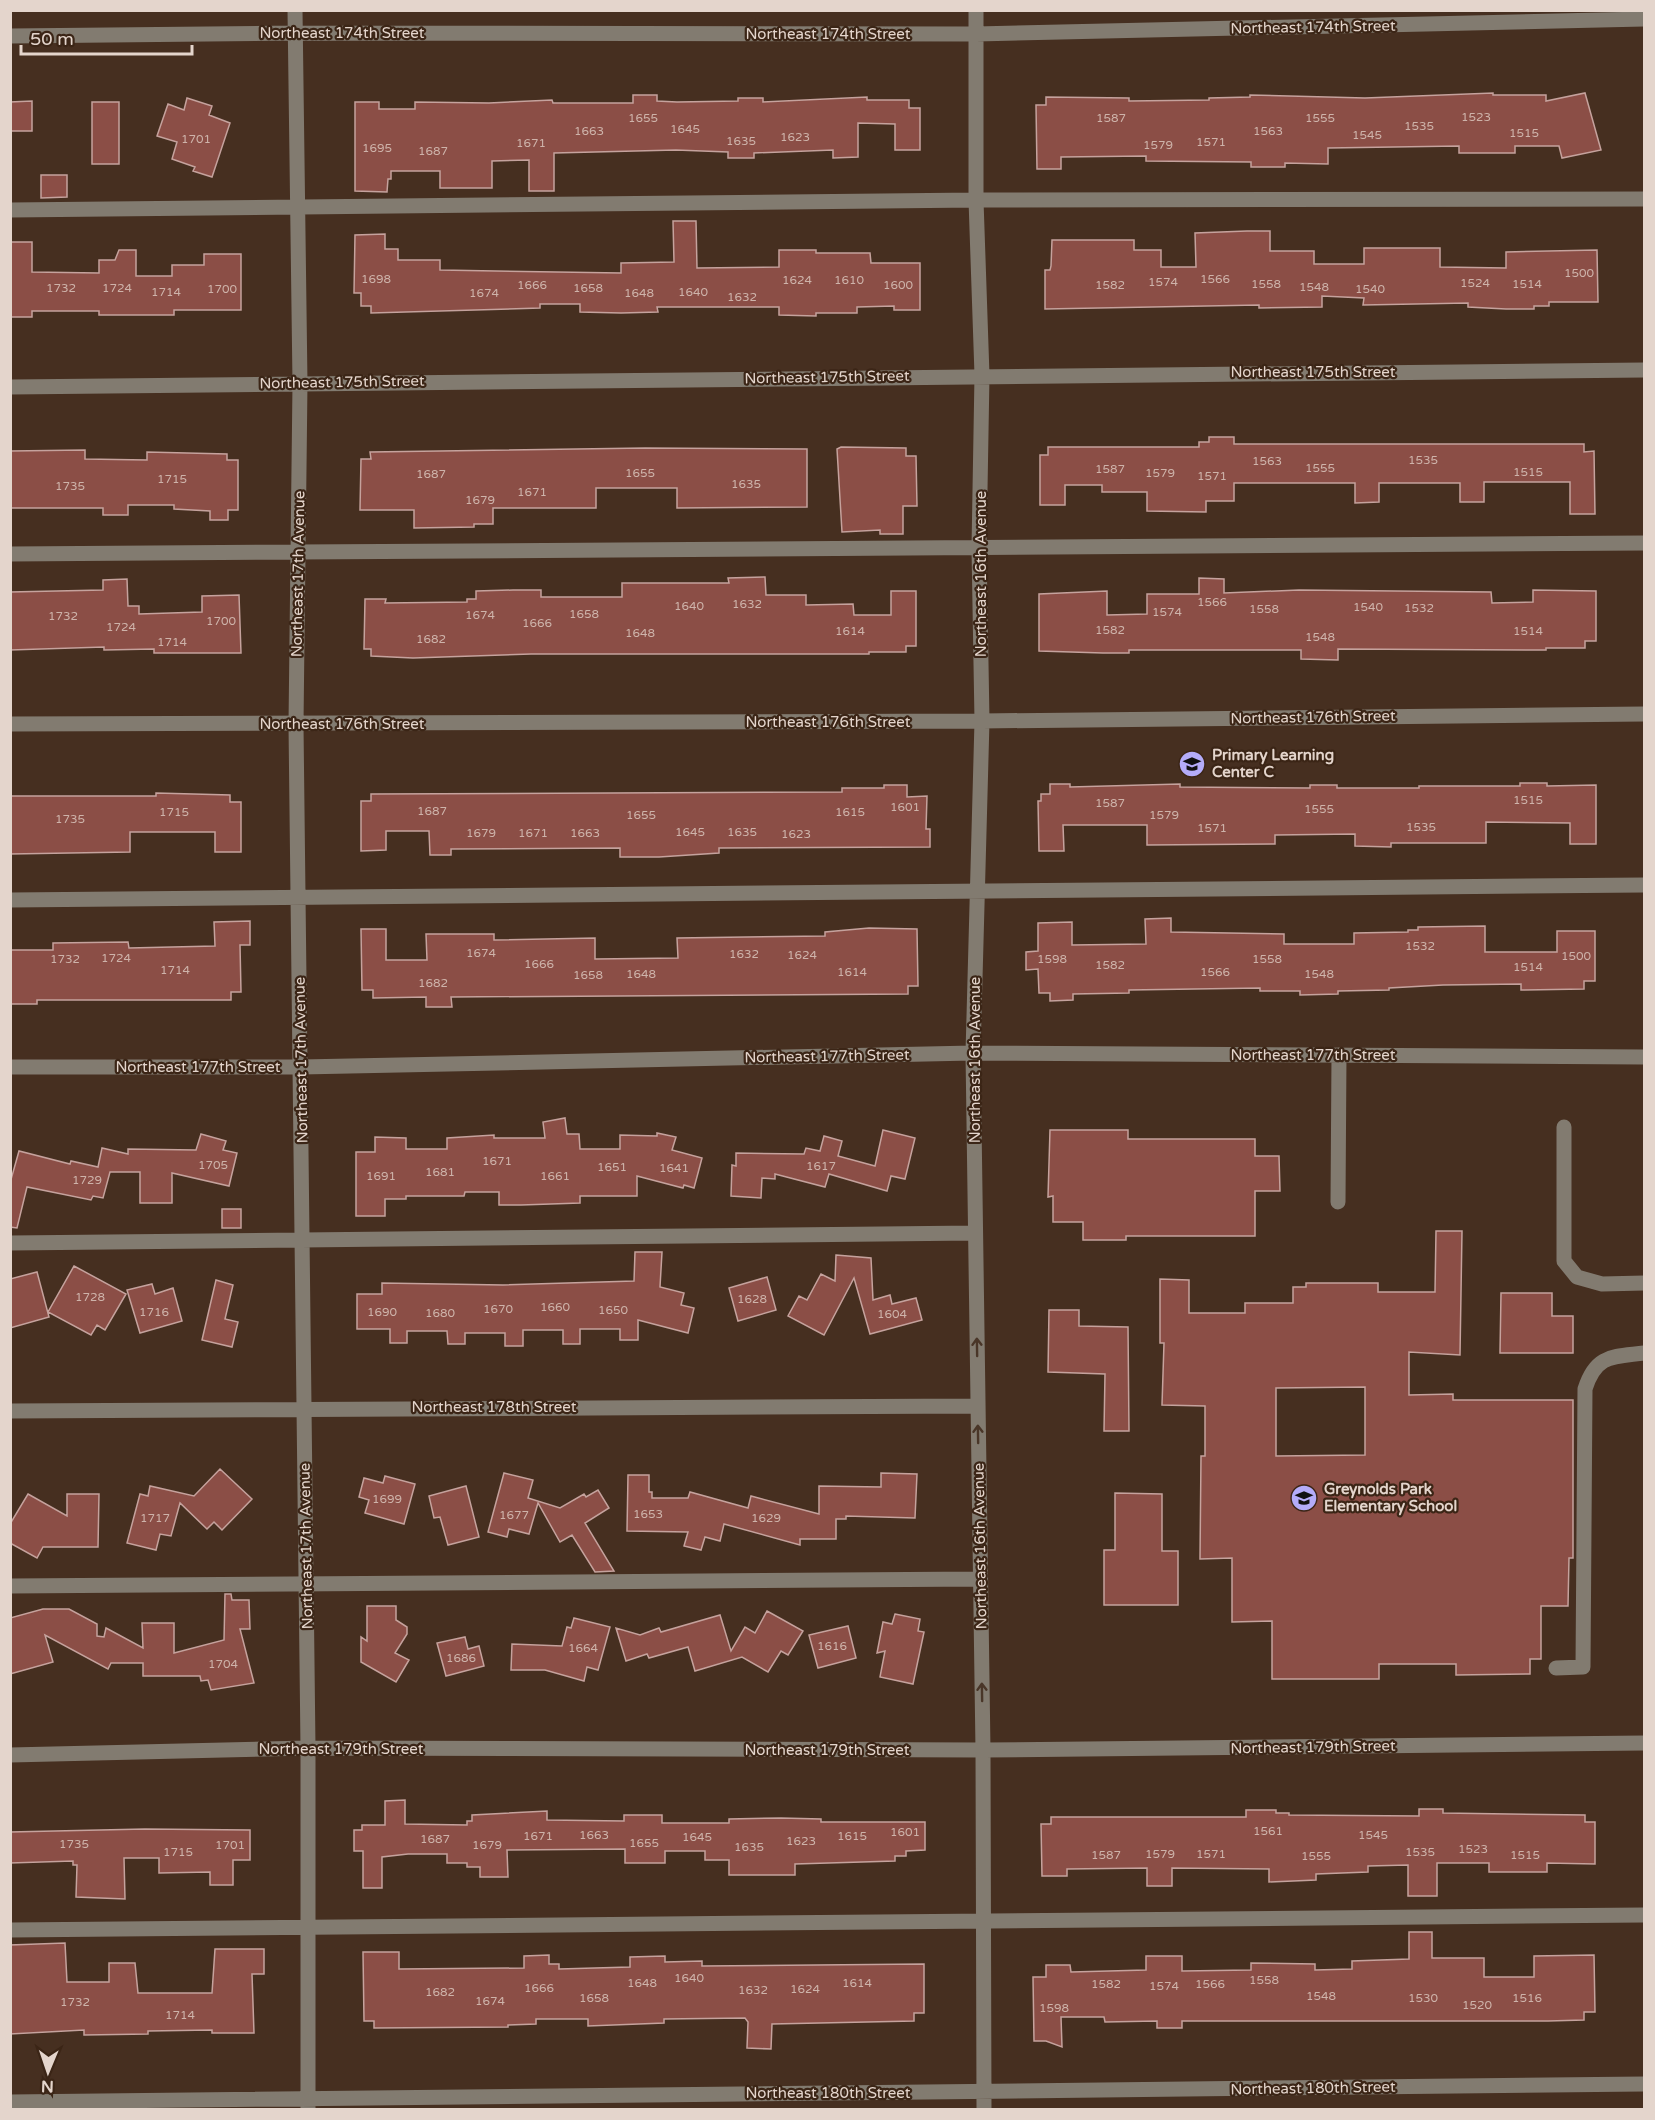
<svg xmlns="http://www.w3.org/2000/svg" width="1655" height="2120" font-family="'Varela Round',sans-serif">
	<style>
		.building { fill: #8b4e46; stroke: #c5a29d; stroke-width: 1.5; fill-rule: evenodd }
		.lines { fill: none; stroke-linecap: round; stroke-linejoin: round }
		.minor { stroke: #827b70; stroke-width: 15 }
		.oneway { stroke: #493628 }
		.labels { text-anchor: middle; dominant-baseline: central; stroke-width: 4.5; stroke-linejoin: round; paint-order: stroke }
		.number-label { font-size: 12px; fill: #ceb3aa }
		.street-label { font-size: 15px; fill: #e4d5cc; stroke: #3b2516 }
		.poi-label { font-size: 15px; font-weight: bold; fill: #e4d5cc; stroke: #3b2516; text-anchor: start }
	</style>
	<rect width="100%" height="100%" fill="#462f20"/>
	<path class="building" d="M1493,93V95H1546V101L1585,93L1601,150L1562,158L1559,146H1515V153H1459V146L1328,148V164L1285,163V167H1251V162L1146,161V156L1061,157V169H1037L1036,105H1046V97L1129,98V101L1209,100V98L1250,97V95L1365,98Z
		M633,95H657V101L677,102L738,101V98H763V102L867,97V100H909V108H920V150H895V124L858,123V157L833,158V150L754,153V158H728V152L676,150L554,153V191H529V160L492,161V188H440V171H391V179H388L387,192L355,191V102H379V109H415V102L489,103L552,100L553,103H633Z
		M187,98L212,106L209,115L230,123L212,177L193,171L195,167L172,159L177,142L157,136L168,104L184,110Z
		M32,101V131H10V102Z
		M92,102H119V164H92Z
		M41,175H67V197L41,198Z
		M673,221H696L697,268L779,267V250H816V253H870L871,263H920V310H894V306L857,307V313H816V316L779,315V307H657L658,312L621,313L580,312V304H540V308L371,313V306H361V293H354L355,235L385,234V249H398V260H440V270L621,273V263L674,262Z
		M1247,231H1270V251H1314V264H1364V248H1440V267L1506,268V252L1597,250L1598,302H1549V306H1534V309H1506L1468,307V303L1363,305L1364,298L1322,296V307L1259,308V305L1045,309V270H1050L1051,266L1052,240H1134V250H1161V267H1196L1195,233Z
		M10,242H32V272L99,273V260H115L119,250H136V276H172V265H204V254H241V310H174V315H99V311H32V317H10Z
		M1209,437H1234V444H1584V452L1594,451L1595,514H1570V482H1484V502H1460V483H1379V502L1355,503V483H1234V501H1206V512L1147,511V492H1102V485H1065V505H1040V455H1048V447H1199V442H1209Z
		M841,447L906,448V456H916L917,506H903V534H880V530L842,532L837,449Z
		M645,448L807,449V507L677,508V488H596V508H493V524H474V527L414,528V510H360L361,459H371L370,452Z
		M85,450V459L147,460V452L227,454V460H238V510H228V520H210V511L174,509V505H128V515H103V508H10V451Z
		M765,577L766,595H806V605L853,604L854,615H891V591H916V646H906V652H869V654H531L413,658L371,656V649H364L365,599H386L385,603L467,602V599H476V591L513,590H541V597H622V583H729L728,578Z
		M1199,578L1224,579V593L1299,590L1491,592L1492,603L1533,602V590L1596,591V641H1585V648H1546V650L1338,649V660L1301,659V650H1129V653H1103L1039,651V594L1107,591V615L1147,614V594H1199Z
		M127,579L128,606H139V614L202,612V596L239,595L241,653H154V649L104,650V647L10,650V592L103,590V580Z
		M1520,783H1547V786L1596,785V844H1570V823L1486,822V843H1391V847L1355,846V834L1275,835V844L1147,845V825H1063L1064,851H1039L1038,801H1041V794H1050V784H1070V787L1180,784V787L1310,788V785H1337V788H1419V786H1520Z
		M884,785H907V797L927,796L926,829H930V847L719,848V853L659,857H620V848L451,849V855H430L429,831H386V850L361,851V801H371V794L842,792V788H884Z
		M156,793L230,795V802H241V852H215V832H130V852L10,854V796H156Z
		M1171,918V932L1284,934V944H1354V933L1408,932V930H1418V927L1485,926V952H1557V931H1595V981H1584V989L1521,990V984L1443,985L1389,988V990L1338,991V994L1300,995V991H1260V988L1129,990V993L1073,994V1000L1050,1001V993H1039L1038,969L1026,970V952L1038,951V923L1072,922V945L1146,944L1145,919Z
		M250,921V945H240L241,992H231V1000H37V1004H10V950H53V943L128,942L129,948L215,946L214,922Z
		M869,928L917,929L918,986H908V994L451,997L452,1007H426V997L373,998V990H362L361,929H386V960H427L426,934H494V940L595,938V959L678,958L677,938L825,936V932Z
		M565,1118L567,1134H579L580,1149H620V1135L657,1136V1133L676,1137L672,1150L702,1158L694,1188L684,1185L683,1188L637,1176V1196H580V1203L521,1205H499V1192H465L464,1196H406V1199H385V1216H356V1152H375V1137L406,1138V1149H447V1138L494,1135V1138H545L543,1122Z
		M883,1130L915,1138L905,1179L891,1176L887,1191L829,1174L825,1187L775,1174V1179L762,1178L761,1198L731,1196L732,1165L736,1166V1153L804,1154L806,1148L820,1151L824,1136L842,1141L838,1156L875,1166Z
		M1050,1130H1128V1139H1255V1156H1279L1280,1191H1255V1236H1126V1240H1083V1222H1053V1196L1048,1197Z
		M201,1134L226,1141L223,1150L237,1153L229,1186L172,1173V1203H140V1172H110L103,1198L93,1196L91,1200L27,1187L17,1228L10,1227V1183L19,1151L70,1164L71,1161L98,1167L102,1148L128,1154V1149L196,1150Z
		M222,1209H241V1228H222Z
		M1436,1231H1462L1460,1355L1409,1352V1395L1453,1394V1400H1573V1558H1569L1568,1606H1541V1659H1530V1674L1456,1675V1664H1379V1679H1272V1621L1232,1622V1558L1200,1559L1201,1456H1205V1406L1162,1405L1164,1343H1160V1279L1189,1280V1313H1245V1303H1293V1287H1306V1283H1378V1292H1435ZM1365,1387V1455L1276,1456V1388Z
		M635,1252H662L660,1287L684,1293L681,1305L694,1308L688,1333L638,1320V1340H620V1329H580V1344H563V1330H523V1346H505V1333H465V1344H448L447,1331H407V1343H390V1329H357V1294H382V1283L503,1285L634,1281Z
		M836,1255L871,1258L873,1300L890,1295L892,1304L916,1298L922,1320L870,1334L854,1278L824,1335L788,1316L799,1296L807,1300L821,1274L835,1281Z
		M74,1266L126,1294L105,1330L97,1325L91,1335L48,1312Z
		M37,1272L49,1317L10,1328V1279Z
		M767,1277L776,1310L738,1321L729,1288Z
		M216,1280L233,1285L225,1319L238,1322L232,1347L202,1340Z
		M152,1284L155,1294L173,1288L182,1321L140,1333L127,1290Z
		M1501,1293H1552V1316H1573V1353H1500Z
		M1049,1310H1079V1326L1128,1327L1129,1431H1104L1105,1374L1048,1372Z
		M220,1469L252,1499L222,1530L214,1522L207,1529L180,1503L171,1536L160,1534L156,1550L127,1543L140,1494L148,1496L150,1486L194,1496Z
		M504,1473L533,1480L528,1498L560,1508L584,1494L586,1497L598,1490L609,1508L585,1523L614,1571L595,1572L572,1535L560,1542L538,1503L529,1534L509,1529L507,1537L488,1532Z
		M881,1473L917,1474L915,1518L846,1516V1519H836V1539H800V1545L724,1524L720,1541L705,1537L701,1550L684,1546L688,1532L627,1531L628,1475H649V1492H652V1498H688L690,1492L748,1508L751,1496L819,1514V1486L881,1487Z
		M385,1476L415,1484L404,1524L365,1513L369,1500L359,1497L364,1478L383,1483Z
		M466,1486L479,1537L448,1545L440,1517L434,1518L429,1496Z
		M1115,1493L1162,1494V1551H1178V1605H1104V1550H1115Z
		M28,1494L67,1516V1494H99L98,1547H43L37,1558L10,1543V1524Z
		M225,1594H231L232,1600H249L250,1629H240L254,1683L211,1690L208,1680L201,1681L200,1676H143V1663H111L108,1669L45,1635L53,1662L10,1674V1618L43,1609H69L97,1624V1636L104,1637L106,1628L143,1648L142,1623H174V1653L224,1640Z
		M367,1606H396V1620L407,1627V1634L395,1653L409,1660L396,1682L361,1662V1637L367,1641Z
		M767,1611L803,1631L788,1655L781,1651L768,1672L742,1657L695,1671L688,1647L649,1658L647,1654L626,1661L616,1628L640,1635L659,1628L661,1632L720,1615L731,1651L745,1627L755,1633Z
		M895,1614L920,1619L918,1631L924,1632L913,1684L880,1677L885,1651L877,1653L883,1622L892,1624Z
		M574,1618L610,1627L598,1670L587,1667L584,1681L545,1670H511L512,1644L562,1646L567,1627L571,1628Z
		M848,1626L856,1658L818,1668L809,1635Z
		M465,1637L468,1649L479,1646L484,1666L446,1676L437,1643Z
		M405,1800V1824L467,1825V1821H472V1815L547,1811V1820L624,1821V1815H662V1823H729V1819L781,1818L821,1819V1822H925V1850L906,1851V1856H895V1861L795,1864V1875H729V1860H705V1851H665V1863H625V1849L507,1850L508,1877H480V1867H467V1863H447V1854H408L382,1857V1888H363V1851H354V1830H362V1825H385V1801Z
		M1419,1809H1443V1813L1585,1815V1822H1595V1864L1547,1863V1872H1489V1863H1437V1896H1408V1865L1368,1866V1872L1316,1874V1880L1269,1882V1869L1172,1868V1886H1147V1868L1067,1869V1876H1042L1041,1824H1051V1817H1246V1810H1276V1813H1289V1815L1419,1816Z
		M145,1829L250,1830V1860H233V1885H210V1872L159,1873V1858H124L125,1899L76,1897L77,1865H73V1861L10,1863V1832Z
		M1409,1932H1432V1958H1484V1977H1534V1956L1594,1955L1595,2012H1584V2020L1548,2021H1182V2028H1157V2021L1105,2022L1104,2017H1061L1062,2047L1046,2041H1034L1033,1977H1046V1965H1070L1071,1972L1146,1970V1956H1182V1971L1251,1970V1963L1315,1964V1970L1352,1969V1961L1409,1959Z
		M65,1943L67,1982H109V1963H135L138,1993H212L215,1949H264V1974H252L254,2033H212V2030L148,2031V2034L84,2035V2030L10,2034V1945Z
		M363,1952H399V1969L524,1968V1956L549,1955V1964H559V1969L630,1967V1957L665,1956V1962L702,1961V1966L924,1964V2013H914V2021L772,2024L771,2049L747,2048L748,2022L745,2018L664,2019V2023L588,2026V2019H536V2024L508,2025V2027L374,2028V2021H364Z"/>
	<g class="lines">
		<path class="minor" d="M295,10L300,383L296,725L308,1748V2110
			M976,10V200L982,375L979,548L982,721L973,1053L983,1750L984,2110
			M10,36L295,33L976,34L1644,19
			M10,210L976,200L1644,199
			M10,387L1644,370
			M10,554L1644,543
			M10,724L982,721L1644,714
			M10,900L1644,885
			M10,1067H301L973,1053L1644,1057
			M1564,1127V1261L1577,1277L1602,1284L1644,1283
			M1338,1202L1339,1055
			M10,1243L975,1233
			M10,1411L978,1406
			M10,1586L980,1579
			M1556,1668L1583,1667L1585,1389C1596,1354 1613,1357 1644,1353
			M10,1755L308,1748L983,1750L1644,1743
			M10,1930L1644,1915
			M10,2102L1644,2084"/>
	</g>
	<defs><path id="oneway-shaft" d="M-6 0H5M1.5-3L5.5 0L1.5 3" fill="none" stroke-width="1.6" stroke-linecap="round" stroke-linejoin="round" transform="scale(1.5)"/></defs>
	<g class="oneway">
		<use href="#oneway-shaft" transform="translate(977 1347) rotate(-91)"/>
		<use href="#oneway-shaft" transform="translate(978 1434) rotate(-91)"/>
		<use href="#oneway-shaft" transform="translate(982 1692) rotate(-91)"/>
	</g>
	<defs>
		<symbol id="school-disc" viewBox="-11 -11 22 22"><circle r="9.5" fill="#b4acf9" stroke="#3b2516"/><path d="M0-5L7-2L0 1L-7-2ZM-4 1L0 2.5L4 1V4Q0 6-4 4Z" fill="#111"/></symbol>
	</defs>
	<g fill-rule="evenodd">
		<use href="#school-disc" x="1177" y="749" width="30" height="30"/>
		<use href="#school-disc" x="1289" y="1483" width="30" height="30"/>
	</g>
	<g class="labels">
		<g class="number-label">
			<text x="1476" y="117">1523</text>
			<text x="643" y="118">1655</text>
			<text x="1111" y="118">1587</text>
			<text x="1320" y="118">1555</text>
			<text x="1419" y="126">1535</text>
			<text x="685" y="129">1645</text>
			<text x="589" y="131">1663</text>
			<text x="1268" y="131">1563</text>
			<text x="1524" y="133">1515</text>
			<text x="1367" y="135">1545</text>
			<text x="795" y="137">1623</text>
			<text x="196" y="139">1701</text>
			<text x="741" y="141">1635</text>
			<text x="1211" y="142">1571</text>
			<text x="531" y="143">1671</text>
			<text x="1158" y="145">1579</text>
			<text x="377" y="148">1695</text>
			<text x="433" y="151">1687</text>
			<text x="1579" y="273">1500</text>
			<text x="376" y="279">1698</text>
			<text x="1215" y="279">1566</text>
			<text x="797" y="280">1624</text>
			<text x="849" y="280">1610</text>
			<text x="1163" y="282">1574</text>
			<text x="1475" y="283">1524</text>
			<text x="1266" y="284">1558</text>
			<text x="1527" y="284">1514</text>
			<text x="532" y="285">1666</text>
			<text x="898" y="285">1600</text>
			<text x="1110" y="285">1582</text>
			<text x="1314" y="287">1548</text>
			<text x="61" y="288">1732</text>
			<text x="117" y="288">1724</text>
			<text x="588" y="288">1658</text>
			<text x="222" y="289">1700</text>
			<text x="1370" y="289">1540</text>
			<text x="166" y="292">1714</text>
			<text x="693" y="292">1640</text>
			<text x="484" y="293">1674</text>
			<text x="639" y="293">1648</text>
			<text x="742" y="297">1632</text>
			<text x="1423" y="460">1535</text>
			<text x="1267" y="461">1563</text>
			<text x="1320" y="468">1555</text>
			<text x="1110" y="469">1587</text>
			<text x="1528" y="472">1515</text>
			<text x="640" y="473">1655</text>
			<text x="1160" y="473">1579</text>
			<text x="431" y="474">1687</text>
			<text x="1212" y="476">1571</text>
			<text x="172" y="479">1715</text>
			<text x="746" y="484">1635</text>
			<text x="70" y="486">1735</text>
			<text x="532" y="492">1671</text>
			<text x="480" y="500">1679</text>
			<text x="1212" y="602">1566</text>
			<text x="747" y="604">1632</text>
			<text x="689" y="606">1640</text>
			<text x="1368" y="607">1540</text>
			<text x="1419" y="608">1532</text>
			<text x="1264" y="609">1558</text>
			<text x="1167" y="612">1574</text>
			<text x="584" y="614">1658</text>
			<text x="480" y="615">1674</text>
			<text x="63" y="616">1732</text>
			<text x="221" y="621">1700</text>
			<text x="537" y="623">1666</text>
			<text x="121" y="627">1724</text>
			<text x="1110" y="630">1582</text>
			<text x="850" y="631">1614</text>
			<text x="1528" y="631">1514</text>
			<text x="640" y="633">1648</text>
			<text x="1320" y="637">1548</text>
			<text x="431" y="639">1682</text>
			<text x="172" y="642">1714</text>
			<text x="1528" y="800">1515</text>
			<text x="1110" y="803">1587</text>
			<text x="905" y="807">1601</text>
			<text x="1319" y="809">1555</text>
			<text x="432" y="811">1687</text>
			<text x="174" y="812">1715</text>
			<text x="850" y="812">1615</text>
			<text x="641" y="815">1655</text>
			<text x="1164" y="815">1579</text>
			<text x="70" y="819">1735</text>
			<text x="1421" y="827">1535</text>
			<text x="1212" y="828">1571</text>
			<text x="690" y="832">1645</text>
			<text x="742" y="832">1635</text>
			<text x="481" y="833">1679</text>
			<text x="533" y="833">1671</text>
			<text x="585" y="833">1663</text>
			<text x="796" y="834">1623</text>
			<text x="1420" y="946">1532</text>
			<text x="481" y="953">1674</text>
			<text x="744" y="954">1632</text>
			<text x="802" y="955">1624</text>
			<text x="1576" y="956">1500</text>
			<text x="116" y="958">1724</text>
			<text x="65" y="959">1732</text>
			<text x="1052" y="959">1598</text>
			<text x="1267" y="959">1558</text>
			<text x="539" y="964">1666</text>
			<text x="1110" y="965">1582</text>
			<text x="1528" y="967">1514</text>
			<text x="175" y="970">1714</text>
			<text x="852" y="972">1614</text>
			<text x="1215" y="972">1566</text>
			<text x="641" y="974">1648</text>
			<text x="1319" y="974">1548</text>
			<text x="588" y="975">1658</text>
			<text x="433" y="983">1682</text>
			<text x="497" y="1161">1671</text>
			<text x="213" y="1165">1705</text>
			<text x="821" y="1166">1617</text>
			<text x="612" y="1167">1651</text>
			<text x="674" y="1168">1641</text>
			<text x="440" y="1172">1681</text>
			<text x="381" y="1176">1691</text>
			<text x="555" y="1176">1661</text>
			<text x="87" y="1180">1729</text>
			<text x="90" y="1297">1728</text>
			<text x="752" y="1299">1628</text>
			<text x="555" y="1307">1660</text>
			<text x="498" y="1309">1670</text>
			<text x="613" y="1310">1650</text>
			<text x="154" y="1312">1716</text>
			<text x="382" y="1312">1690</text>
			<text x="440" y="1313">1680</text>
			<text x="892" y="1314">1604</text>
			<text x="387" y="1499">1699</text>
			<text x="648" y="1514">1653</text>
			<text x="514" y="1515">1677</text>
			<text x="155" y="1518">1717</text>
			<text x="766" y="1518">1629</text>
			<text x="832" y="1646">1616</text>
			<text x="583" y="1648">1664</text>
			<text x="461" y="1658">1686</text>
			<text x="223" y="1664">1704</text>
			<text x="1268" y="1831">1561</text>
			<text x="905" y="1832">1601</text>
			<text x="594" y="1835">1663</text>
			<text x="1373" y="1835">1545</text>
			<text x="538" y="1836">1671</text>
			<text x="852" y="1836">1615</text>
			<text x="697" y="1837">1645</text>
			<text x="435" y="1839">1687</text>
			<text x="801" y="1841">1623</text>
			<text x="644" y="1843">1655</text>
			<text x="74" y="1844">1735</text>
			<text x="230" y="1845">1701</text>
			<text x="487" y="1845">1679</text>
			<text x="749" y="1847">1635</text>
			<text x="1473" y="1849">1523</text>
			<text x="178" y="1852">1715</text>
			<text x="1420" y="1852">1535</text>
			<text x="1160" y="1854">1579</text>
			<text x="1211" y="1854">1571</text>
			<text x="1106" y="1855">1587</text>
			<text x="1525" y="1855">1515</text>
			<text x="1316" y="1856">1555</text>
			<text x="689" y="1978">1640</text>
			<text x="1264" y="1980">1558</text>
			<text x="642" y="1983">1648</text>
			<text x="857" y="1983">1614</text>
			<text x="1106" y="1984">1582</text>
			<text x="1210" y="1984">1566</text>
			<text x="1164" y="1986">1574</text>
			<text x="539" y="1988">1666</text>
			<text x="805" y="1989">1624</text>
			<text x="753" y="1990">1632</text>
			<text x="440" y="1992">1682</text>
			<text x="1321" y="1996">1548</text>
			<text x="594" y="1998">1658</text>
			<text x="1423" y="1998">1530</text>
			<text x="1527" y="1998">1516</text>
			<text x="490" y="2001">1674</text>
			<text x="75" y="2002">1732</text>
			<text x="1477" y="2005">1520</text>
			<text x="1054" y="2008">1598</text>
			<text x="180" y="2015">1714</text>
		</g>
		<g class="street-label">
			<text transform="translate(1313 27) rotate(-1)">Northeast 174th Street</text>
			<text x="342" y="33">Northeast 174th Street</text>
			<text x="828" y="34">Northeast 174th Street</text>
			<text x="1313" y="372">Northeast 175th Street</text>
			<text transform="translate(827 377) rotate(-1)">Northeast 175th Street</text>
			<text transform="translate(342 382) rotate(-1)">Northeast 175th Street</text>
			<text transform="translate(298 574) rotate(-89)">Northeast 17th Avenue</text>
			<text transform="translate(981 574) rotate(-90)">Northeast 16th Avenue</text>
			<text transform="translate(1313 717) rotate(-1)">Northeast 176th Street</text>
			<text x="828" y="722">Northeast 176th Street</text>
			<text x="342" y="724">Northeast 176th Street</text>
			<text x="1313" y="1055">Northeast 177th Street</text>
			<text transform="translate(827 1056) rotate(-1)">Northeast 177th Street</text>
			<text transform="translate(301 1060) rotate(-91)">Northeast 17th Avenue</text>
			<text transform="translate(975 1060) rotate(-90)">Northeast 16th Avenue</text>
			<text x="198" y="1067">Northeast 177th Street</text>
			<text x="494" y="1407">Northeast 178th Street</text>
			<text transform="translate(306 1546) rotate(-91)">Northeast 17th Avenue</text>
			<text transform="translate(980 1546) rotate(-91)">Northeast 16th Avenue</text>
			<text transform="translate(1313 1747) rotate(-1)">Northeast 179th Street</text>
			<text x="341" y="1749">Northeast 179th Street</text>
			<text x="827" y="1750">Northeast 179th Street</text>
			<text transform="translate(1313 2088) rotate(-1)">Northeast 180th Street</text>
			<text x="828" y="2093">Northeast 180th Street</text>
		</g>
		<g class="poi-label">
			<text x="1212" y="755">Primary Learning<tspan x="1212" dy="17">Center C</tspan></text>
			<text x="1324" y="1489">Greynolds Park<tspan x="1324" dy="17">Elementary School</tspan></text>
		</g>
	</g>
	<rect width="1655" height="2120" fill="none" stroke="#e4d5cc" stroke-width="24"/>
	<g transform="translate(48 2072) rotate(182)" stroke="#3b2516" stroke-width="4.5" paint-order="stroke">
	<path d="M0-4.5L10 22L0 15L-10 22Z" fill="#e4d5cc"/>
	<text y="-9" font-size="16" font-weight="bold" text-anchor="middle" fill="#e4d5cc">N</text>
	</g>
	<path d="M21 45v9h171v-9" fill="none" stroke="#e4d5cc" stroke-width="3"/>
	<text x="30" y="45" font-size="18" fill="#e4d5cc" stroke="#3b2516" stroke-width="4.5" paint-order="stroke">50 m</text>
</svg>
